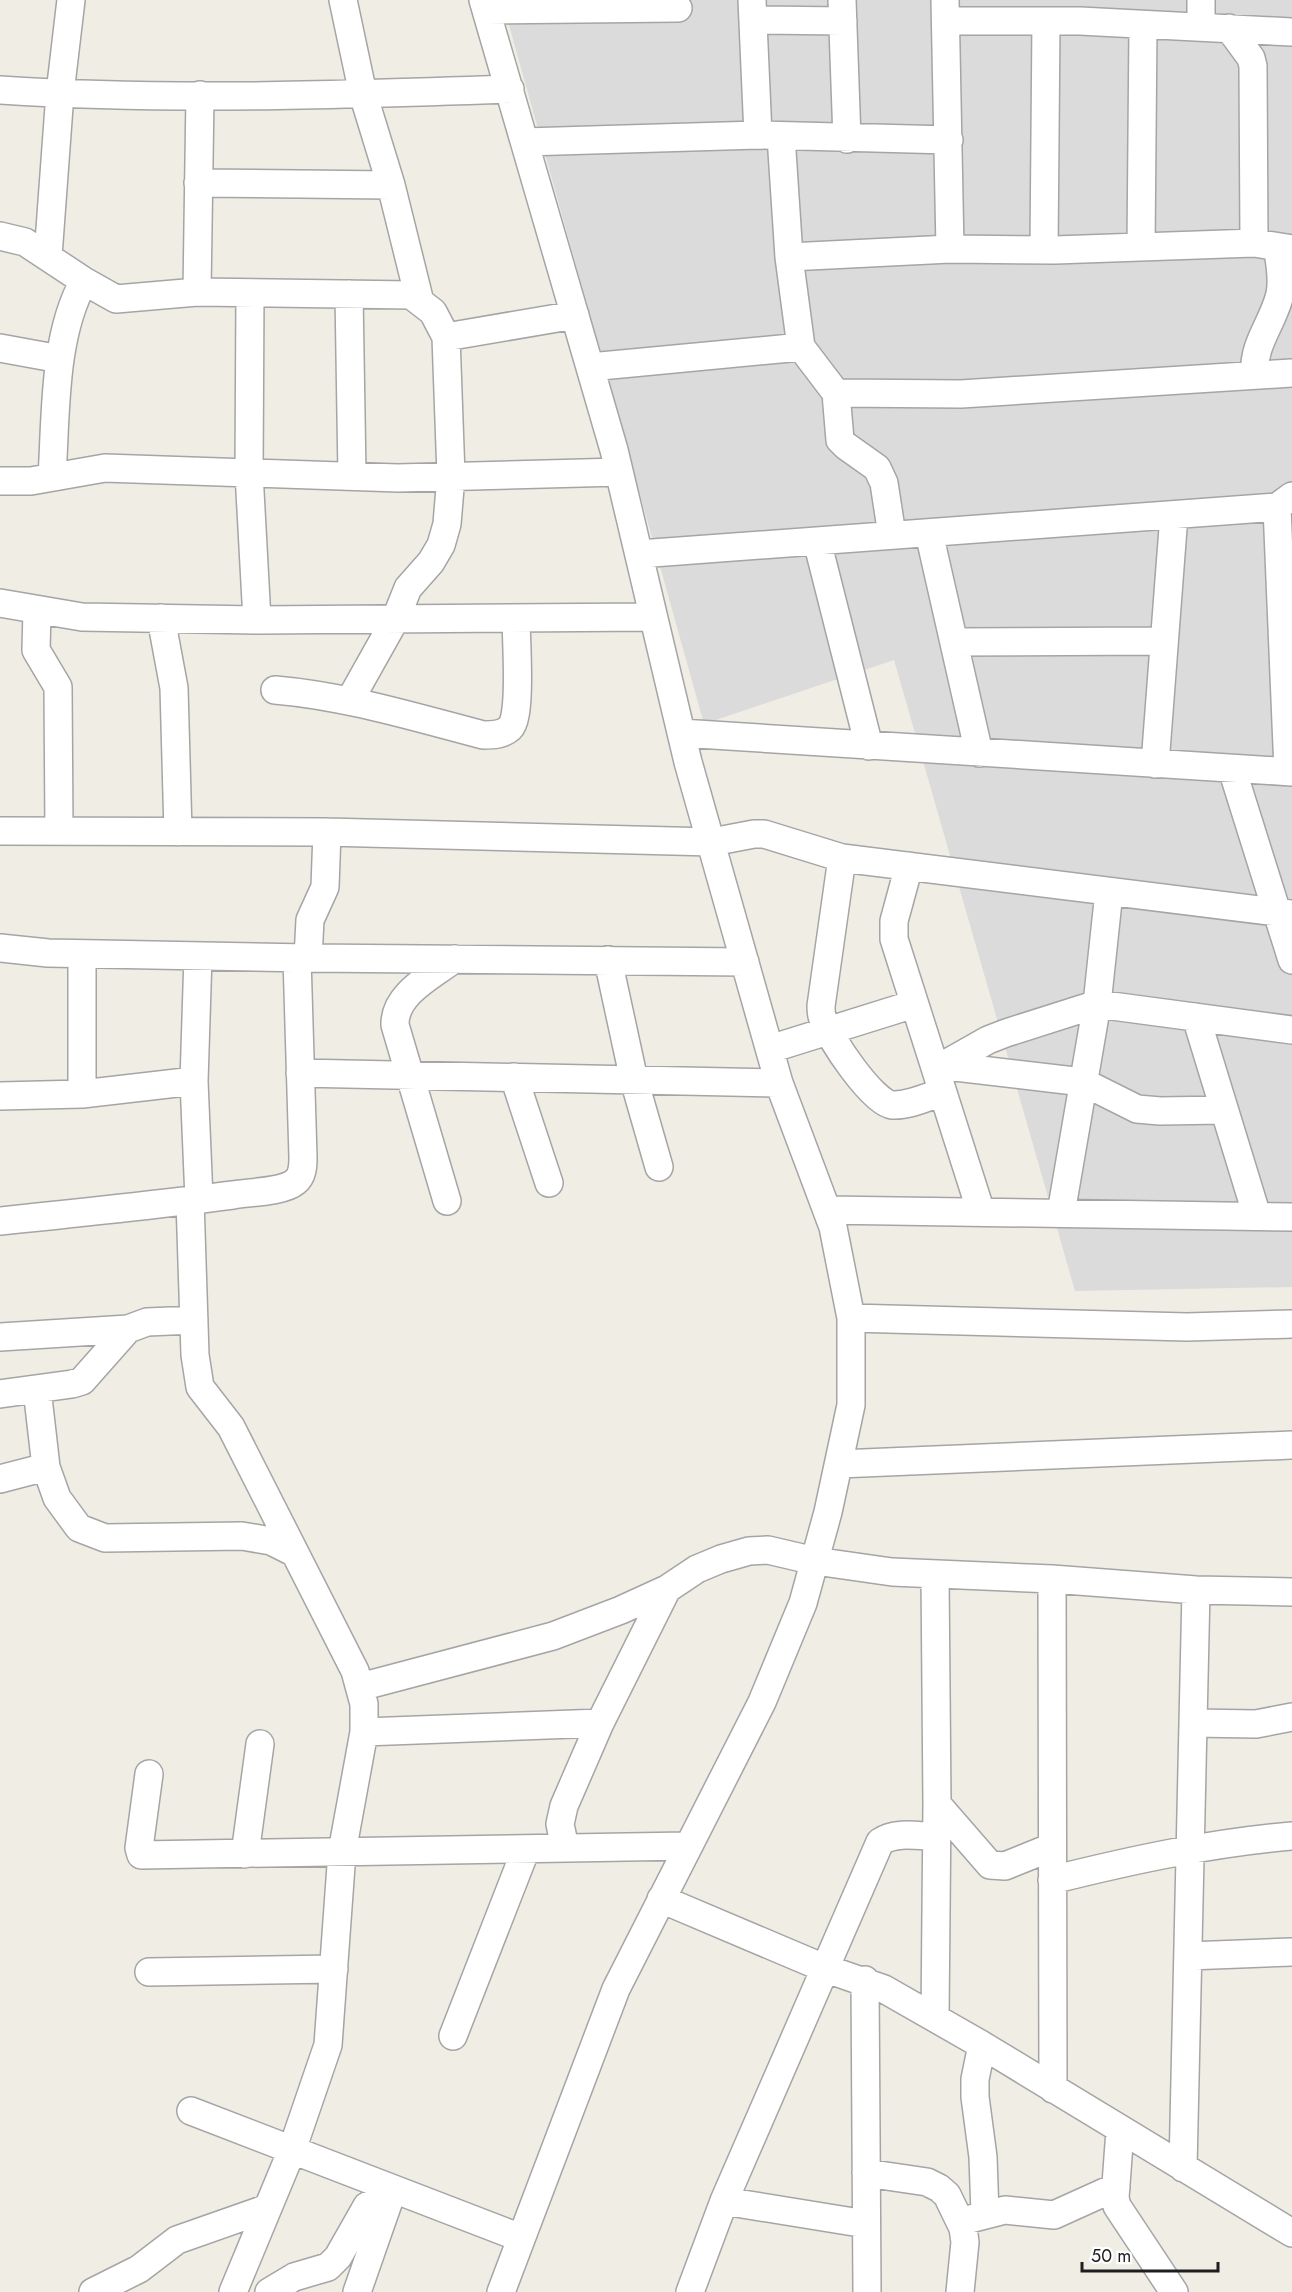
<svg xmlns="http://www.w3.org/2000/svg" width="1292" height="2292" font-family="Jost,sans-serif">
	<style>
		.residential { fill: #dcdbdb }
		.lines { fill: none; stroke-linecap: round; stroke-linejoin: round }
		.minor-casing { stroke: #a5a5a5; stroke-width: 30 }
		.minor { stroke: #fff; stroke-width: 27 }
	</style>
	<rect width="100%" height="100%" fill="#efede4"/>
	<path class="residential" d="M502,0H1292V1287L1075,1291L894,660L704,724Z"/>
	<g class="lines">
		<defs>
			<path id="minor" d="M343,0L363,94L391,185L420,302
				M483,0L614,450L688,762L779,1083L833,1227L851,1318V1405L828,1512L803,1603L762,1702L616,1989L501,2292
				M752,0L758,135
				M842,0L847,139
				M945,0L950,249
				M486,10L678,8
				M753,20L843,21
				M946,21H1080L1292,32
				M1201,26V0
				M1229,28L1251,58L1253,66L1254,243
				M0,90C170,101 340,95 510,89
				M781,136L789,257L801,347L836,393L961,394L1292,373
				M525,142L758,135L949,140
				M198,183L391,185
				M0,236L25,242L84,281L116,299L197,292L411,295L433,312L446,337L451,476L447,524L441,545L431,562L408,588L396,618L350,700
				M1141,247L1143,26
				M1044,249L1046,21
				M48,256L60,93L71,0
				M789,257L950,249L1055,250L1254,243L1292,249
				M197,292L200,95
				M250,293L249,473L257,620
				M349,294L352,476
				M446,337L575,315
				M0,348L60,359
				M590,367L801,347
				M1255,375C1252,344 1273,324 1280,294C1283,279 1280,262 1277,247
				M836,393L840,440L846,446L877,468L884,483L892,535
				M52,477C56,415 53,336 84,281
				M0,481H31L105,468L398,478L619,472
				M1277,507L1288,771
				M929,533L979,753
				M817,541L869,746
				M639,554L1277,507L1292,496
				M0,603L82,617L257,620L653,617
				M37,610L36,650L58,687L59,831
				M161,618L174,688L178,832
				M954,642L1164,641
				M275,690C346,696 414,717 483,735C493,735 502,735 510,728C522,717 516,638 516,618
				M681,733L1292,772
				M1155,764L1174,515
				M1232,769L1292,960
				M0,831L327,832L712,842L754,834H764L842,858L1292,914
				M842,858L821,1006C821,1010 821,1015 823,1019C829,1038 873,1103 892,1105C909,1106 927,1097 942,1092
				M909,866L894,921V939L981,1212
				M0,948L48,953L308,958L745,962
				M198,956L194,1081L199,1199
				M308,958L310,920L325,887L327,832
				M608,960L634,1080L659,1167
				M1196,1017L1257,1216
				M770,1049L914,1004
				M938,1065L1083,1082L1137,1109L1160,1111L1224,1110
				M942,1066L988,1040L1006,1033L1097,1004L1292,1030
				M300,1073L779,1083
				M514,1077L549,1183
				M82,1094V954
				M0,1096L82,1094L194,1081
				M190,1200L195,1355L200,1387L231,1427L355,1671L364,1704V1732
				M447,1201L395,1025C394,994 432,976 454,959
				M827,1210L1292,1217
				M1061,1213L1097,1004L1109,892
				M0,1221C78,1213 155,1205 233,1195C249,1192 283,1192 295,1182C303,1176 303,1165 303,1157L297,958
				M851,1318L1187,1327L1292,1324
				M0,1337L128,1329
				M37,1389L46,1467L57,1498L79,1528L105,1538L242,1536L271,1541L293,1552
				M0,1394L72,1384L82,1381L128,1329L147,1322L194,1320
				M839,1464L1292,1445
				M0,1479L46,1467
				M1052,1579L1053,2089
				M360,1687L553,1636L621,1610L667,1589L697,1569L721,1559L749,1551L768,1550L815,1561L892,1572L1052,1579L1196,1590L1292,1592
				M1193,1723L1256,1724L1292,1717
				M149,1774L139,1848L141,1855L687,1846
				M937,1804L990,1865L1005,1866L1052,1847
				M565,1848L560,1824L564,1806L600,1723L667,1589
				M245,1854L260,1744
				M1052,1880C1132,1860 1211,1843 1292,1836
				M661,1899L824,1968L884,1989L982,2045L1292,2233
				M1188,1956L1292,1952
				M149,1972L334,1969
				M865,1980L867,2292
				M935,2018L937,1804L935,1575
				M453,2036L526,1849
				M982,2045L975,2079V2097L983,2157L985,2214
				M191,2111L521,2238
				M1120,2130L1115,2198L1117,2206L1174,2292
				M1183,2168L1196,1590
				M866,2173L927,2182L939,2188L947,2195L963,2228L965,2242L960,2292
				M724,2201L866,2224
				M970,2219L1005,2210L1054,2215L1116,2187
				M93,2292L139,2269L177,2240L268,2208
				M233,2292L292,2150L328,2045L342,1852L364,1732L600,1723
				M269,2292L294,2277L328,2267L338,2257L367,2206L390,2196
				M357,2292L393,2189
				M690,2292L724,2201L880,1842C895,1831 919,1836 937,1837"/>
		</defs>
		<use href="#minor" class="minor-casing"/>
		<use href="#minor" class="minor"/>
	</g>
	<path d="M1082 2262v9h136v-9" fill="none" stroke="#1e1e1e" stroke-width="3"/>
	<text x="1091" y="2262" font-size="18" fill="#1e1e1e" stroke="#ffffff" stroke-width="4.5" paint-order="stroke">50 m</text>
</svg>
